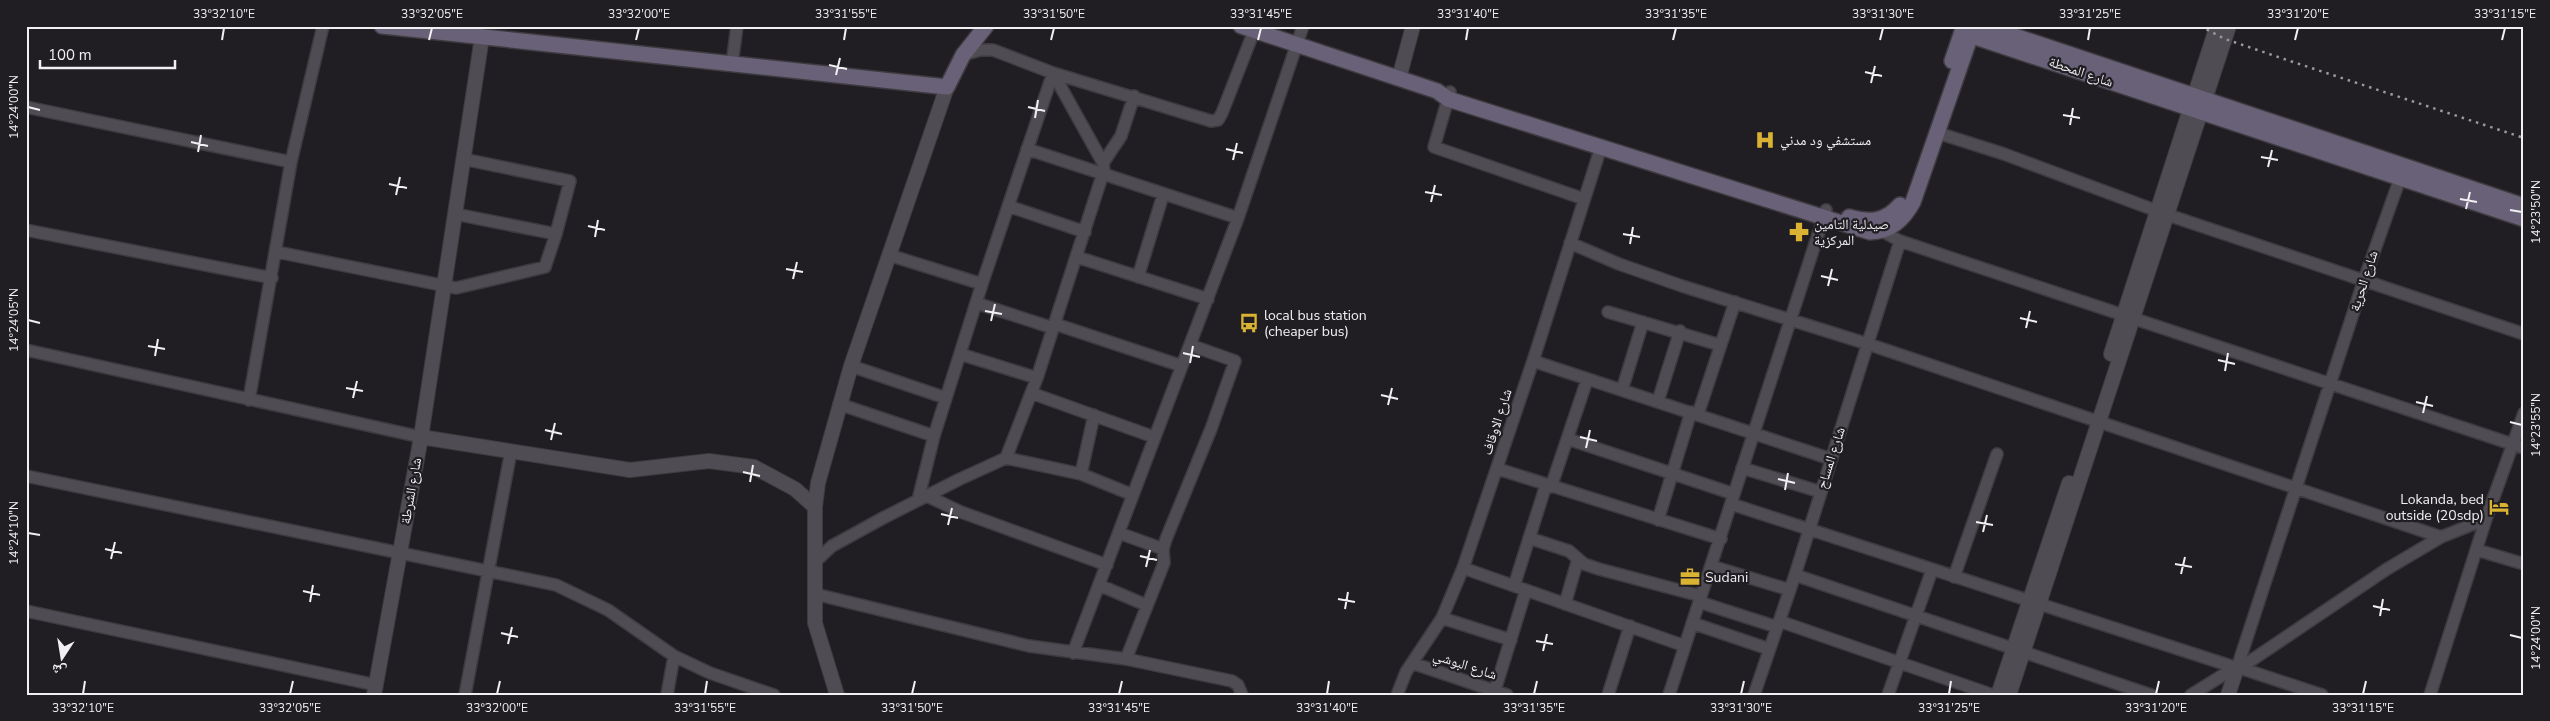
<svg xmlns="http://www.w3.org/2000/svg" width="2550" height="721" font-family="'Nunito Sans','Noto Naskh Arabic',sans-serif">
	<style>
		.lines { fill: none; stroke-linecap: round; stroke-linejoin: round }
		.minor-casing { stroke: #3d3b3f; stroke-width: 14 }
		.tertiary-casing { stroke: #3d3b3f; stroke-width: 16 }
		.secondary-casing { stroke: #3d3b3f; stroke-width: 18 }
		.minor { stroke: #4f4d53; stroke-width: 11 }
		.tertiary { stroke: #4f4d53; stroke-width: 14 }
		.secondary { stroke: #696178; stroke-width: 15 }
		.rail { stroke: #9a999d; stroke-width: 2.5; stroke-dasharray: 2.5 5; stroke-linecap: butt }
		.ticks { fill: none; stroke: #f0eff2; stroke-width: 2 }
		.labels { text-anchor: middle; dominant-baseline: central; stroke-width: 4.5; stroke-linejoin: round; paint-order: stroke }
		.street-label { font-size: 14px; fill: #f0eff2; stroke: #201e23 }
		.poi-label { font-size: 14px; fill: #f0eff2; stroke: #201e23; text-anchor: start }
		.neatline { fill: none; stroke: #f0eff2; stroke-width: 2 }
		.ticks-label { font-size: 12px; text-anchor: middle; fill: #f0eff2 }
	</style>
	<rect width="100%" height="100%" fill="#201e23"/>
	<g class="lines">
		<defs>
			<path id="minor" d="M963,55L980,50H993L1053,73L1211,121L1218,120L1222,113L1254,31
				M732,64L737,26
				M1450,92L1434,147L1584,199
				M26,107L291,162
				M1938,133L2004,154L2168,215L2524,334
				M1027,149L1238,218
				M1103,163L1121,136L1134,96
				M1008,206L1085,232
				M455,214L556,234
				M1880,226L1882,231L1900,241L2524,448
				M26,230L272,278
				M1570,243L1619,264L1682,286L1868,344L2441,537
				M277,252L456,288L545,267L556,234L570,181L463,159
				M889,255L982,284
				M1077,257L1208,299
				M1138,277L1163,195
				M976,303L1053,328
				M1608,312L1720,345
				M1055,324L1182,366
				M26,350L421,437
				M960,354L1037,378
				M1533,361L1831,459
				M851,366L946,398
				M1622,390L1643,322
				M1031,393L1154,437
				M249,400L291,162L323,26
				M1658,401L1680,331
				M839,404L934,436
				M1698,414L1735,302
				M1568,439L1734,494
				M1006,458L1037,378L1104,170L1103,163L1053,73
				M1742,468L1821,492
				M1498,469L1721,539
				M1081,474L1094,415
				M26,476L556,585L608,610L674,656L710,673L774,695
				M1551,487L1587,380
				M927,496L961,512L1107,565
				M918,500L934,436L982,284L1053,73
				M1731,504L2231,666
				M1658,520L1691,412
				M1119,533L1163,549
				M1529,538L1569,551L1584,564L1599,569L1701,596
				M2477,550L2524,564
				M816,561L832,546L883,518L960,479L1006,458L1081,474L1133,495
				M1711,566L1790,590
				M1463,568L1685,646
				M1795,575L2151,695
				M1954,577L1997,454
				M1099,585L1146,605
				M1514,586L1546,485
				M815,594L1029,646L1126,659L1232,681L1238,685L1242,695
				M1699,602L1777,627
				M1565,604L1578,559
				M26,611L376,685
				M1442,618L1511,640
				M1779,621L1993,695
				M1692,623L1769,649
				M1073,653L1238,218L1303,26
				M1126,659L1164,563L1163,549L1166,539L1211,429L1235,361L1190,345
				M2239,662L2364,280L2403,170
				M1412,663L1507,695
				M2243,666L2387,569L2441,537L2486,519
				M2243,669L2322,695
				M1495,690L1526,590
				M465,695L511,451
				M667,695L674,656
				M1397,695L1406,672L1442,618L1463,568L1533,361L1601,147
				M1608,695L1630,626
				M1669,695L1826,210
				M1754,695L1795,575L1900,241
				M1888,695L1932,570
				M2191,695L2231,670
				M2430,695L2486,519L2524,413"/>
			<path id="tertiary" d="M1399,78L1413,26
				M2111,354L2217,26
				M421,437L630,470L709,461L754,467L795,489L815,507
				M374,695L421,437L482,37
				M837,695L815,623V507L818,483L851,366L947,87
				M1998,695L2069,483
				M2009,695L2229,26
				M2228,695L2235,674"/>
			<path id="secondary" d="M382,26L947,87L963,55L986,26
				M1241,26L1437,91L1448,99L1870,232C1891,231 1903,220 1913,202L1974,26
				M1985,26L2524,206
				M1963,33L2524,219
				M1952,61L1964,26
				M1849,217C1870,223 1885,222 1900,205"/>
		</defs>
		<use href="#minor" class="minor-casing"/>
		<use href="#tertiary" class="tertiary-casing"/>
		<use href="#secondary" class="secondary-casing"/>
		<use href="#minor" class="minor"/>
		<use href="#tertiary" class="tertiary"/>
		<use href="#secondary" class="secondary"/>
		<path class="rail" d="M2200,26L2225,39L2284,59L2524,138"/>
	</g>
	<path class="ticks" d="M222,40L224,28M429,40L432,28M636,40L639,28M844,40L846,28M1051,40L1054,28M1258,40L1261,28M1466,40L1468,28M1673,40L1676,28M1880,40L1883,28M2088,40L2090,28M2295,40L2298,28M2502,40L2505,28M829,65L847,69M1865,72L1882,76M836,75L840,58M1871,83L1875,66M28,107L40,110M1028,107L1045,111M2063,115L2080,118M1035,118L1038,100M2070,125L2073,108M191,142L208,146M1226,149L1243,153M198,152L201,135M2261,157L2278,160M1233,160L1237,143M2268,167L2272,150M389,184L407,188M1425,192L1442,195M396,195L400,177M2460,199L2477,202M1431,202L1435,185M2466,209L2470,192M2510,210L2522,212M588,226L605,230M1623,234L1640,237M595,237L598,220M1630,244L1633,227M786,269L803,272M1821,276L1838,280M793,279L797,262M1828,286L1832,269M985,311L1002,314M2020,318L2037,322M28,320L40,323M991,321L995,304M2026,328L2030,311M148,346L165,349M1183,353L1200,357M155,356L158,339M2218,360L2235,364M1190,363L1193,346M2225,371L2228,353M346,388L363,391M1381,395L1398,399M353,398L357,381M2416,402L2433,406M1388,405L1392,388M2423,413L2427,396M2510,422L2522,425M545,430L562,434M1580,437L1597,441M551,440L555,423M1586,448L1590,430M743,472L760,476M1778,479L1795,483M750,482L753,465M1785,490L1788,473M941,514L958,518M1976,522L1993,525M948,525L952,508M1983,532L1987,515M28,533L40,535M105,549L122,553M1140,556L1157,560M111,559L115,542M2175,564L2192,567M1146,567L1150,550M2181,574L2185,557M303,591L320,595M1338,599L1355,602M310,602L313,585M2373,606L2390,610M1345,609L1348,592M2380,616L2383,599M501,633L518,637M2510,635L2522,638M1536,641L1553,644M508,644L512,627M1543,651L1547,634M83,694L85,681M290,694L293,681M497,694L500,681M705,694L707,681M912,694L915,681M1119,694L1122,681M1327,694L1329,681M1534,694L1537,681M1741,694L1744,681M1949,694L1951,681M2156,694L2159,681M2363,694L2366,681"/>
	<defs>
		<symbol id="hospital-bare" viewBox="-9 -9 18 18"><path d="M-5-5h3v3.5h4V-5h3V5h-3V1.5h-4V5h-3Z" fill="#dab333" stroke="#201e23" stroke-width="2.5" paint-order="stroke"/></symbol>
		<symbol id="pharmacy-bare" viewBox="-9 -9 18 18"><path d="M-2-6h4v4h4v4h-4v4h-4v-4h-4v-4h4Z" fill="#dab333" stroke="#201e23" stroke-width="2.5" paint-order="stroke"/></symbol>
		<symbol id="bus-bare" viewBox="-9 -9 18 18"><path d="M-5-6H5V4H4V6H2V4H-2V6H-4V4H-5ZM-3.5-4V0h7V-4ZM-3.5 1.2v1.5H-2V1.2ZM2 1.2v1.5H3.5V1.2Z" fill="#dab333" stroke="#201e23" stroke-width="2.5" paint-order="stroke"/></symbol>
		<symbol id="hotel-bare" viewBox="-9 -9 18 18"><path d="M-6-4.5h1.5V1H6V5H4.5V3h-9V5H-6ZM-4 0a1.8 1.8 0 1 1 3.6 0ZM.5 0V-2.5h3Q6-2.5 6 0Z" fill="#dab333" stroke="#201e23" stroke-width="2.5" paint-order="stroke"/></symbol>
		<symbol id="office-bare" viewBox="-9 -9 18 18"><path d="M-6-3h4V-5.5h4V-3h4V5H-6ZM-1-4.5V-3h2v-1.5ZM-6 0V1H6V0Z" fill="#dab333" stroke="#201e23" stroke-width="2.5" paint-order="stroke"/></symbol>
	</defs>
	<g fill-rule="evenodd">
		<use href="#hospital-bare" x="1751" y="126" width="28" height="28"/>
		<use href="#pharmacy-bare" x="1785" y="218" width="28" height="28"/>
		<use href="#bus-bare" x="1235" y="309" width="28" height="28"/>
		<use href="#hotel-bare" x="2485" y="493" width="28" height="28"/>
		<use href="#office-bare" x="1676" y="563" width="28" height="28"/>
	</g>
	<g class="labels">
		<g class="street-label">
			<text transform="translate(2081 72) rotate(19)">شارع المحطة</text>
			<text transform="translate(2364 281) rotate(-72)">شارع الحرية</text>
			<text transform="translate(1497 422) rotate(-72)">شارع الاوقاف</text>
			<text transform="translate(1831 458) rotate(-72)">شارع المساح</text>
			<text transform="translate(411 491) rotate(-80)">شارع الشرطة</text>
			<text transform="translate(1465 665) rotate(18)">شارع البوشي</text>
		</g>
		<g class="poi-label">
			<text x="1780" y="140">مستشفي ود مدني</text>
			<text x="1814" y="224">صيدلية التامين<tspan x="1814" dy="16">المركزية</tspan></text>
			<text x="1264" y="315">local bus station<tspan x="1264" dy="16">(cheaper bus)</tspan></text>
			<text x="2484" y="499" text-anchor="end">Lokanda, bed<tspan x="2484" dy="16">outside (20sdp)</tspan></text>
			<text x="1705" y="577">Sudani</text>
		</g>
	</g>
	<rect width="2550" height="721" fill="none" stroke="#201e23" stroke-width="55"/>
	<g transform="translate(62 658) rotate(192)" stroke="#201e23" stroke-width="4" paint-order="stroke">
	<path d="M0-4L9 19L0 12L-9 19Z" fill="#f0eff2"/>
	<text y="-8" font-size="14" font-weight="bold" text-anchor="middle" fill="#f0eff2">ش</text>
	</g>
	<path d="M40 60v8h135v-8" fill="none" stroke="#f0eff2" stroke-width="2.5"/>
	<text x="48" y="60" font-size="15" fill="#f0eff2" stroke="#201e23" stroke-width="4" paint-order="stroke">100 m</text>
	<rect x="28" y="28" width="2494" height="666" class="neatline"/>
	<g class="ticks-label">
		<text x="224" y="18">33°32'10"E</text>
		<text x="432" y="18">33°32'05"E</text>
		<text x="639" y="18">33°32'00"E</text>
		<text x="846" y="18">33°31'55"E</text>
		<text x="1054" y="18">33°31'50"E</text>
		<text x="1261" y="18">33°31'45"E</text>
		<text x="1468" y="18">33°31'40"E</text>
		<text x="1676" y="18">33°31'35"E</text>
		<text x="1883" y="18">33°31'30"E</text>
		<text x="2090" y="18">33°31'25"E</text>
		<text x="2298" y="18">33°31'20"E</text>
		<text x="2505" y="18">33°31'15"E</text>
		<text transform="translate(14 107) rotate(-90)" y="4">14°24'00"N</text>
		<text transform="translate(2536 212) rotate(-90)" y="4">14°23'50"N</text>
		<text transform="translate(14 320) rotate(-90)" y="4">14°24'05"N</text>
		<text transform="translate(2536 425) rotate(-90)" y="4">14°23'55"N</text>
		<text transform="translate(14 533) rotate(-90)" y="4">14°24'10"N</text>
		<text transform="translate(2536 638) rotate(-90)" y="4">14°24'00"N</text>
		<text x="83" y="712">33°32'10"E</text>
		<text x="290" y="712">33°32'05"E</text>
		<text x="497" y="712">33°32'00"E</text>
		<text x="705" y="712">33°31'55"E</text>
		<text x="912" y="712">33°31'50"E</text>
		<text x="1119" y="712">33°31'45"E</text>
		<text x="1327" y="712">33°31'40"E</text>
		<text x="1534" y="712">33°31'35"E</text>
		<text x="1741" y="712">33°31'30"E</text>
		<text x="1949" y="712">33°31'25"E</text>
		<text x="2156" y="712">33°31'20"E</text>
		<text x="2363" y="712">33°31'15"E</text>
	</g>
</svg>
